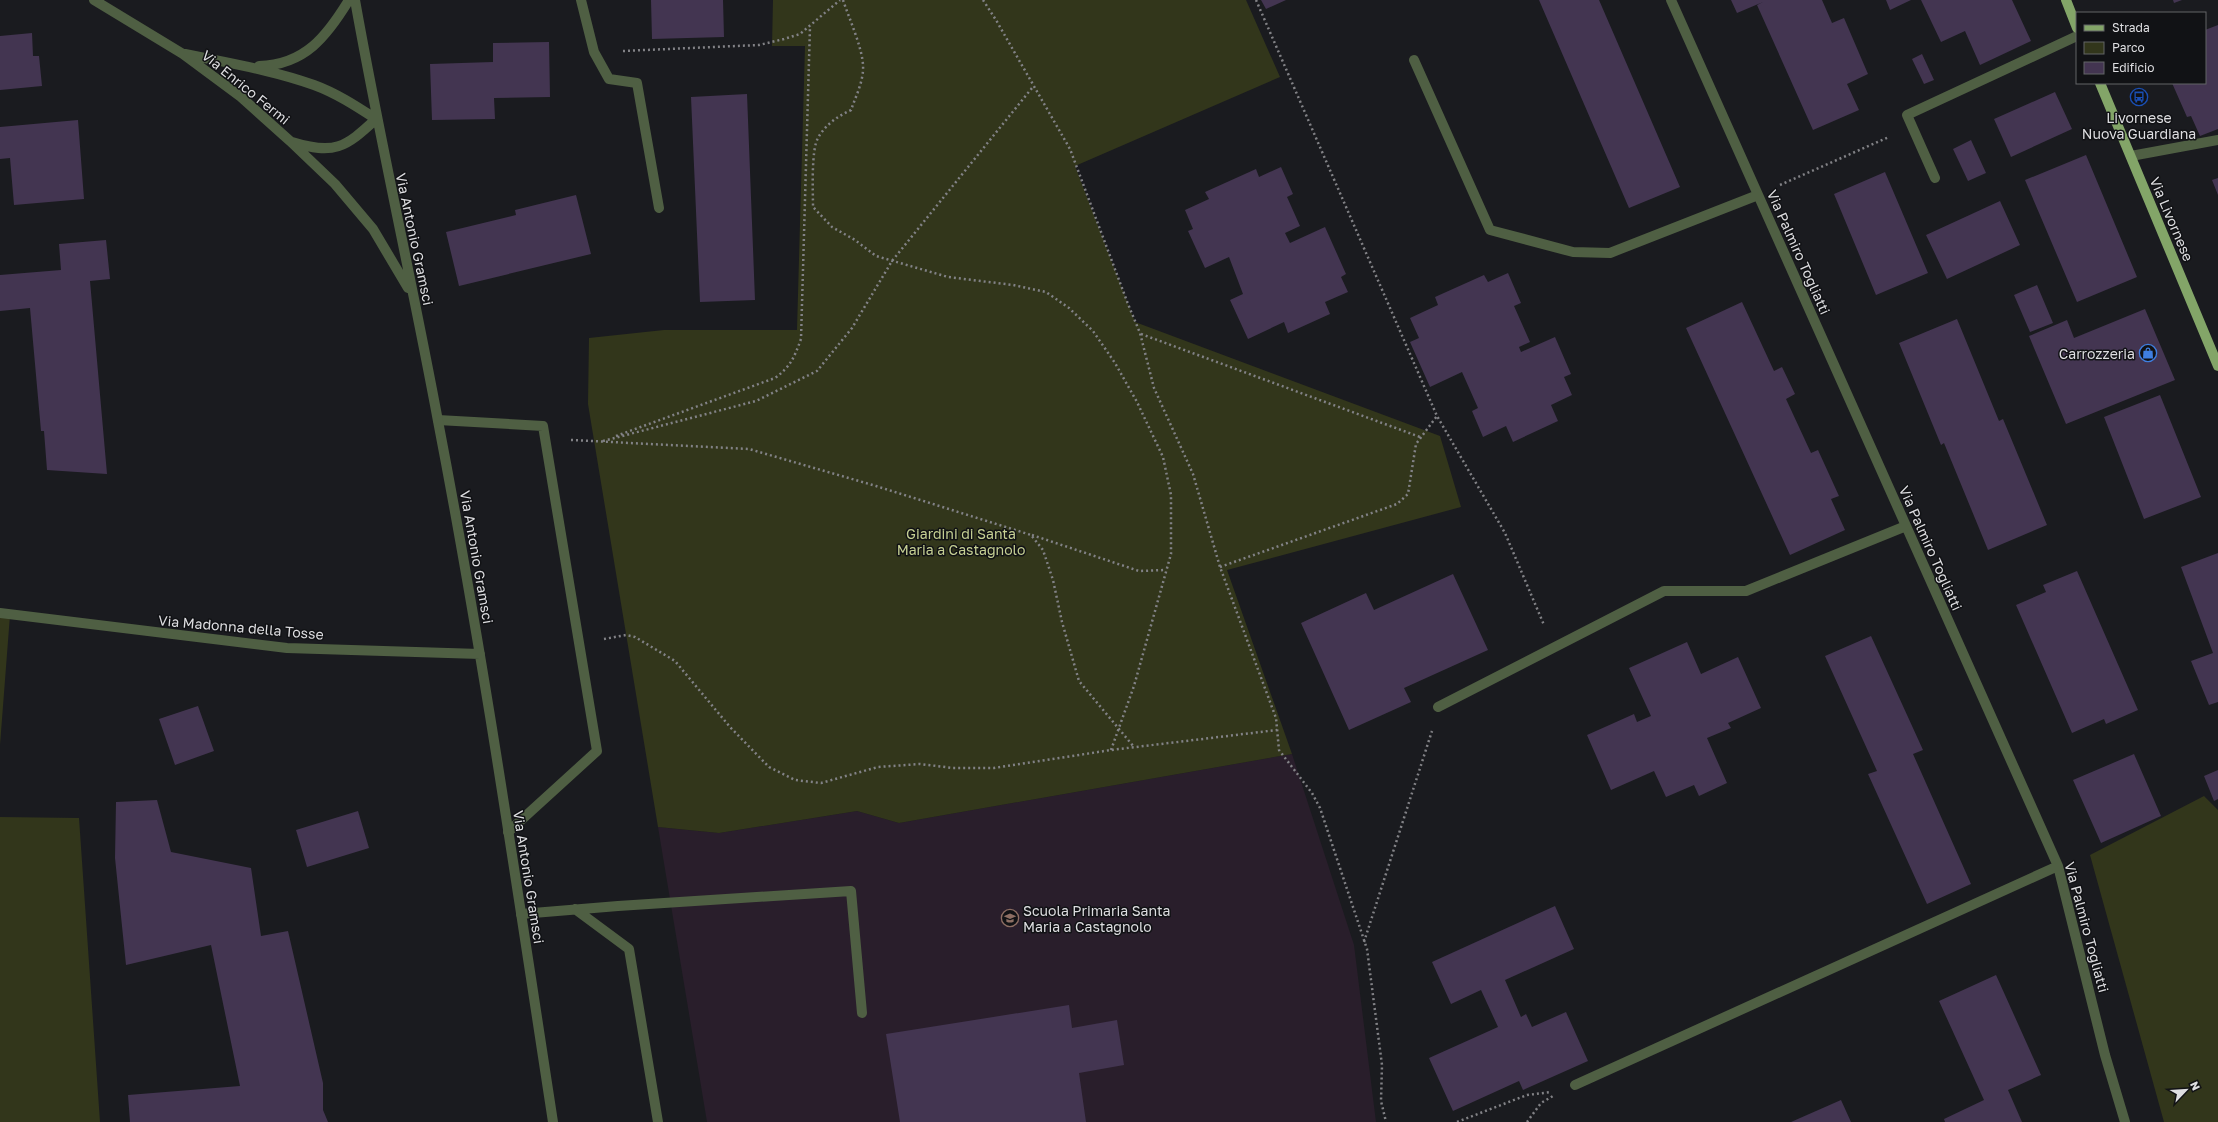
<svg xmlns="http://www.w3.org/2000/svg" width="2218" height="1122" font-family="'Golos Text',sans-serif">
	<style>
		.education { fill: #291e2b }
		.green { fill: #32361b }
		.building { fill: #433551 }
		.lines { fill: none; stroke-linecap: round; stroke-linejoin: round }
		.path { stroke: #828286; stroke-width: 2.5; stroke-dasharray: 2 3; stroke-linecap: butt }
		.service { stroke: #4f5f43; stroke-width: 10 }
		.pedestrian { stroke: #4f5f43; stroke-width: 10 }
		.minor { stroke: #4f5f43; stroke-width: 10 }
		.primary { stroke: #83a568; stroke-width: 10 }
		.labels { text-anchor: middle; dominant-baseline: central; stroke-width: 3; stroke-linejoin: round; paint-order: stroke }
		.street-label { font-size: 14px; fill: #dedee1; stroke: #111215 }
		.poi-label { font-size: 14px; fill: #dedee1; stroke: #111215 }
		.park-label { font-size: 14px; fill: #c6d094; stroke: #111215 }
	</style>
	<rect width="100%" height="100%" fill="#1a1b1f"/>
	<path class="education" d="M1292,754L1354,945L1376,1122H707L658,827L719,833L857,811L899,823Z"/>
	<path class="green" d="M773,0H1246L1280,77L1075,166L1135,322L1440,436L1461,507L1227,570L1292,754L899,823L857,811L719,833L658,827L588,404L589,338L664,330H797L805,46H772Z
		M0,613L10,615L0,745Z
		M2204,796L2218,810V1122H2164L2090,855Z
		M0,817L79,818L100,1122H0Z"/>
	<path class="building" d="M651,0H723L724,37L652,39Z
		M1261,0H1286L1266,9Z
		M1539,0H1599L1680,187L1629,208Z
		M1731,0H1822L1832,23L1844,18L1868,74L1847,84L1859,110L1813,130L1757,5L1763,2L1737,13Z
		M1886,0H1911L1890,10Z
		M1921,0H2012L2031,41L1980,65L1965,31L1941,42Z
		M2173,0H2182L2174,3Z
		M2218,25V129L2200,136L2191,116L2187,117L2172,83H2205V30Z
		M32,33L33,56H39L42,86L0,90V36Z
		M549,42L550,97L494,98L495,119L432,120L430,64L493,62V43Z
		M1922,54L1934,80L1924,84L1912,59Z
		M2055,92L2072,129L2011,157L1994,119Z
		M747,94L755,300L700,302L691,97Z
		M78,120L84,199L14,205L10,158L0,159V127Z
		M1971,140L1986,173L1968,181L1953,149Z
		M2086,155L2137,277L2077,302L2025,180Z
		M1281,167L1293,194L1287,197L1300,226L1285,233L1290,243L1325,227L1346,274L1341,277L1348,292L1325,302L1330,314L1288,333L1284,322L1248,339L1230,300L1243,294L1229,257L1205,268L1188,231L1193,229L1185,210L1209,199L1205,192L1256,169L1259,177Z
		M1885,172L1928,273L1876,295L1834,194Z
		M2218,178V195L2212,180Z
		M576,195L591,254L459,286L446,232L516,215L515,210Z
		M2000,201L2020,245L1947,279L1926,235Z
		M106,240L110,279L90,281L107,474L47,470L44,431H41L30,308L0,311V275L61,270L59,244Z
		M1508,273L1521,303L1514,306L1530,342L1519,347L1521,352L1555,337L1571,374L1564,377L1572,395L1551,405L1558,421L1513,442L1506,426L1483,437L1472,411L1478,408L1462,372L1430,387L1410,342L1419,338L1410,318L1438,305L1435,297L1484,275L1488,282Z
		M2037,285L2053,323L2030,332L2014,295Z
		M1742,302L1774,371L1782,367L1795,394L1786,399L1811,453L1818,450L1839,496L1831,499L1845,530L1790,555L1686,328Z
		M2145,309L2175,380L2066,424L2029,336L2067,320L2074,338Z
		M1957,319L1999,421L2003,419L2047,525L1988,550L1944,443L1941,445L1899,343Z
		M2160,395L2201,497L2144,519L2104,417Z
		M2218,553V702L2209,705L2191,661L2213,653L2181,567Z
		M2077,571L2138,710L2106,724L2104,719L2072,733L2016,605L2046,592L2043,585Z
		M1453,574L1488,650L1404,688L1411,702L1349,730L1301,623L1366,593L1374,610Z
		M1871,636L1923,750L1913,754L1971,884L1927,904L1868,774L1877,771L1825,656Z
		M1687,642L1701,674L1738,657L1761,708L1728,723L1731,728L1707,738L1727,783L1699,796L1694,785L1666,797L1654,771L1611,790L1587,735L1634,714L1637,722L1651,716L1629,668Z
		M198,706L214,751L175,765L159,719Z
		M2134,754L2161,816L2101,843L2073,780Z
		M2218,770V799L2214,801L2204,776Z
		M157,800L171,852L251,868L261,936L288,931L323,1083V1110L328,1122H130L128,1095L240,1086L211,945L126,965L115,858L116,802Z
		M358,811L369,848L307,867L296,830Z
		M1555,906L1574,949L1505,980L1521,1017L1526,1014L1532,1027L1566,1012L1588,1061L1523,1090L1519,1081L1453,1111L1429,1058L1498,1027L1481,990L1451,1004L1432,962Z
		M1996,975L2041,1075L2008,1090L2022,1122H1945L1944,1119L1984,1100L1939,1001Z
		M1069,1005L1072,1028L1117,1020L1124,1065L1079,1073L1086,1122H900L886,1034Z
		M1841,1100L1851,1122H1791Z"/>
	<g class="lines">
		<path class="path" d="M843,0C849,18 862,47 863,65C864,80 856,96 851,110C838,116 825,125 818,138C811,150 813,191 813,207L832,227L855,240L876,256L948,277L1013,285L1046,292L1069,308L1093,331L1115,363L1137,402L1163,457L1171,495V554L1134,686L1111,750
			M983,0L996,20L1070,149L1128,304L1140,333L1154,388L1193,474L1220,567L1276,718L1279,750L1312,793L1320,808L1367,949L1382,1065L1381,1101L1386,1122
			M1256,0L1437,416L1505,533L1544,625
			M623,51L759,45L784,39L800,34L840,0
			M1780,185L1889,137
			M1141,334L1420,437
			M616,436L775,378C791,366 794,358 801,339L810,26
			M571,440L749,449L876,486L1031,535L1043,550L1053,580L1062,622L1079,681L1134,747
			M603,441L756,401L817,371L852,328L892,261L1032,88
			M1032,535L1139,571L1166,570
			M1220,567L1397,504L1408,494L1416,444L1437,416
			M604,639L626,635L635,637L675,661L730,727L769,767L795,780L821,783L878,767L920,764L953,768H994L1111,750L1277,730
			M1364,942L1432,731
			M1457,1122L1527,1095L1551,1092
			M1527,1122L1541,1103L1553,1096"/>
		<path class="service" d="M438,420L543,426L597,751L508,832
			M575,909L629,949L658,1122
			M521,914L618,906L851,891L862,1013"/>
		<path class="pedestrian" d="M2131,156L2218,140"/>
		<path class="minor" d="M94,0L183,54L241,97L290,141L335,184L373,229L408,288
			M355,0C380,141 412,281 438,421C483,654 517,888 553,1122
			M581,0L594,52L609,79L637,83L659,208
			M1671,0L2058,866L2105,1055L2125,1122
			M185,54C228,63 272,70 314,85C336,93 356,106 376,119
			M1414,60L1490,230L1573,252L1610,253L1758,195
			M259,66C305,65 327,36 349,0
			M292,142C334,155 345,148 376,119
			M1935,178L1907,115L2077,36
			M0,613L287,648L480,654
			M1438,707L1664,591H1746L1906,526
			M1575,1085L2058,866"/>
		<path class="primary" d="M2066,0L2077,28
			M2100,83L2218,366"/>
	</g>
	<defs>
		<symbol id="bus-ring" viewBox="-11 -11 22 22"><circle r="9.5" fill="#111215" stroke="#1a4fb4" stroke-width="1.5"/><path d="M-5-6H5V4H4V6H2V4H-2V6H-4V4H-5ZM-3.5-4V0h7V-4ZM-3.5 1.2v1.5H-2V1.2ZM2 1.2v1.5H3.5V1.2Z" fill="#1a4fb4"/></symbol>
		<symbol id="shop-ring" viewBox="-11 -11 22 22"><circle r="9.5" fill="#111215" stroke="#3f7fe0" stroke-width="1.5"/><path d="M-5-2.5h2.3a2.7 3.5 0 0 1 5.4 0H5L5.5 6h-11ZM-1.5-2.5h3a1.5 2.3 0 0 0-3 0Z" fill="#3f7fe0"/></symbol>
		<symbol id="school-ring" viewBox="-11 -11 22 22"><circle r="9.5" fill="#111215" stroke="#8d6e63" stroke-width="1.5"/><path d="M0-5L7-2L0 1L-7-2ZM-4 1L0 2.5L4 1V4Q0 6-4 4Z" fill="#8d6e63"/></symbol>
	</defs>
	<g fill-rule="evenodd">
		<use href="#bus-ring" x="2129" y="87" width="20" height="20"/>
		<use href="#shop-ring" x="2138" y="343" width="20" height="20"/>
		<use href="#school-ring" x="1000" y="908" width="20" height="20"/>
	</g>
	<g class="labels">
		<g class="street-label">
			<text transform="translate(246 87) rotate(39)">Via Enrico Fermi</text>
			<text transform="translate(2172 219) rotate(67)">Via Livornese</text>
			<text transform="translate(415 239) rotate(78)">Via Antonio Gramsci</text>
			<text transform="translate(1799 252) rotate(66)">Via Palmiro Togliatti</text>
			<text transform="translate(1931 548) rotate(66)">Via Palmiro Togliatti</text>
			<text transform="translate(477 557) rotate(80)">Via Antonio Gramsci</text>
			<text transform="translate(241 627) rotate(5)">Via Madonna della Tosse</text>
			<text transform="translate(529 877) rotate(81)">Via Antonio Gramsci</text>
			<text transform="translate(2087 927) rotate(75)">Via Palmiro Togliatti</text>
		</g>
		<g class="poi-label">
			<text x="2139" y="117">Livornese<tspan x="2139" dy="16">Nuova Guardiana</tspan></text>
			<text x="2135" y="353" text-anchor="end">Carrozzeria</text>
			<text x="1023" y="910" text-anchor="start">Scuola Primaria Santa<tspan x="1023" dy="16">Maria a Castagnolo</tspan></text>
		</g>
		<g class="park-label">
			<text x="961" y="533">Giardini di Santa<tspan x="961" dy="16">Maria a Castagnolo</tspan></text>
		</g>
	</g>
	<rect x="2076" y="12" width="130" height="72" fill="#111215" stroke="#636467"/>
	<rect x="2084" y="25" width="20" height="6" fill="#83a568" stroke="#636467"/>
	<text x="2112" y="32" font-size="12" fill="#dedee1">Strada</text>
	<rect x="2084" y="42" width="20" height="12" fill="#32361b" stroke="#636467"/>
	<text x="2112" y="52" font-size="12" fill="#dedee1">Parco</text>
	<rect x="2084" y="62" width="20" height="12" fill="#433551" stroke="#636467"/>
	<text x="2112" y="72" font-size="12" fill="#dedee1">Edificio</text>
	<g transform="translate(2186 1090) rotate(65)" stroke="#111215" stroke-width="3" paint-order="stroke">
	<path d="M0-3L7 15L0 10L-7 15Z" fill="#dedee1"/>
	<text y="-6" font-size="11" font-weight="bold" text-anchor="middle" fill="#dedee1">N</text>
	</g>
</svg>
